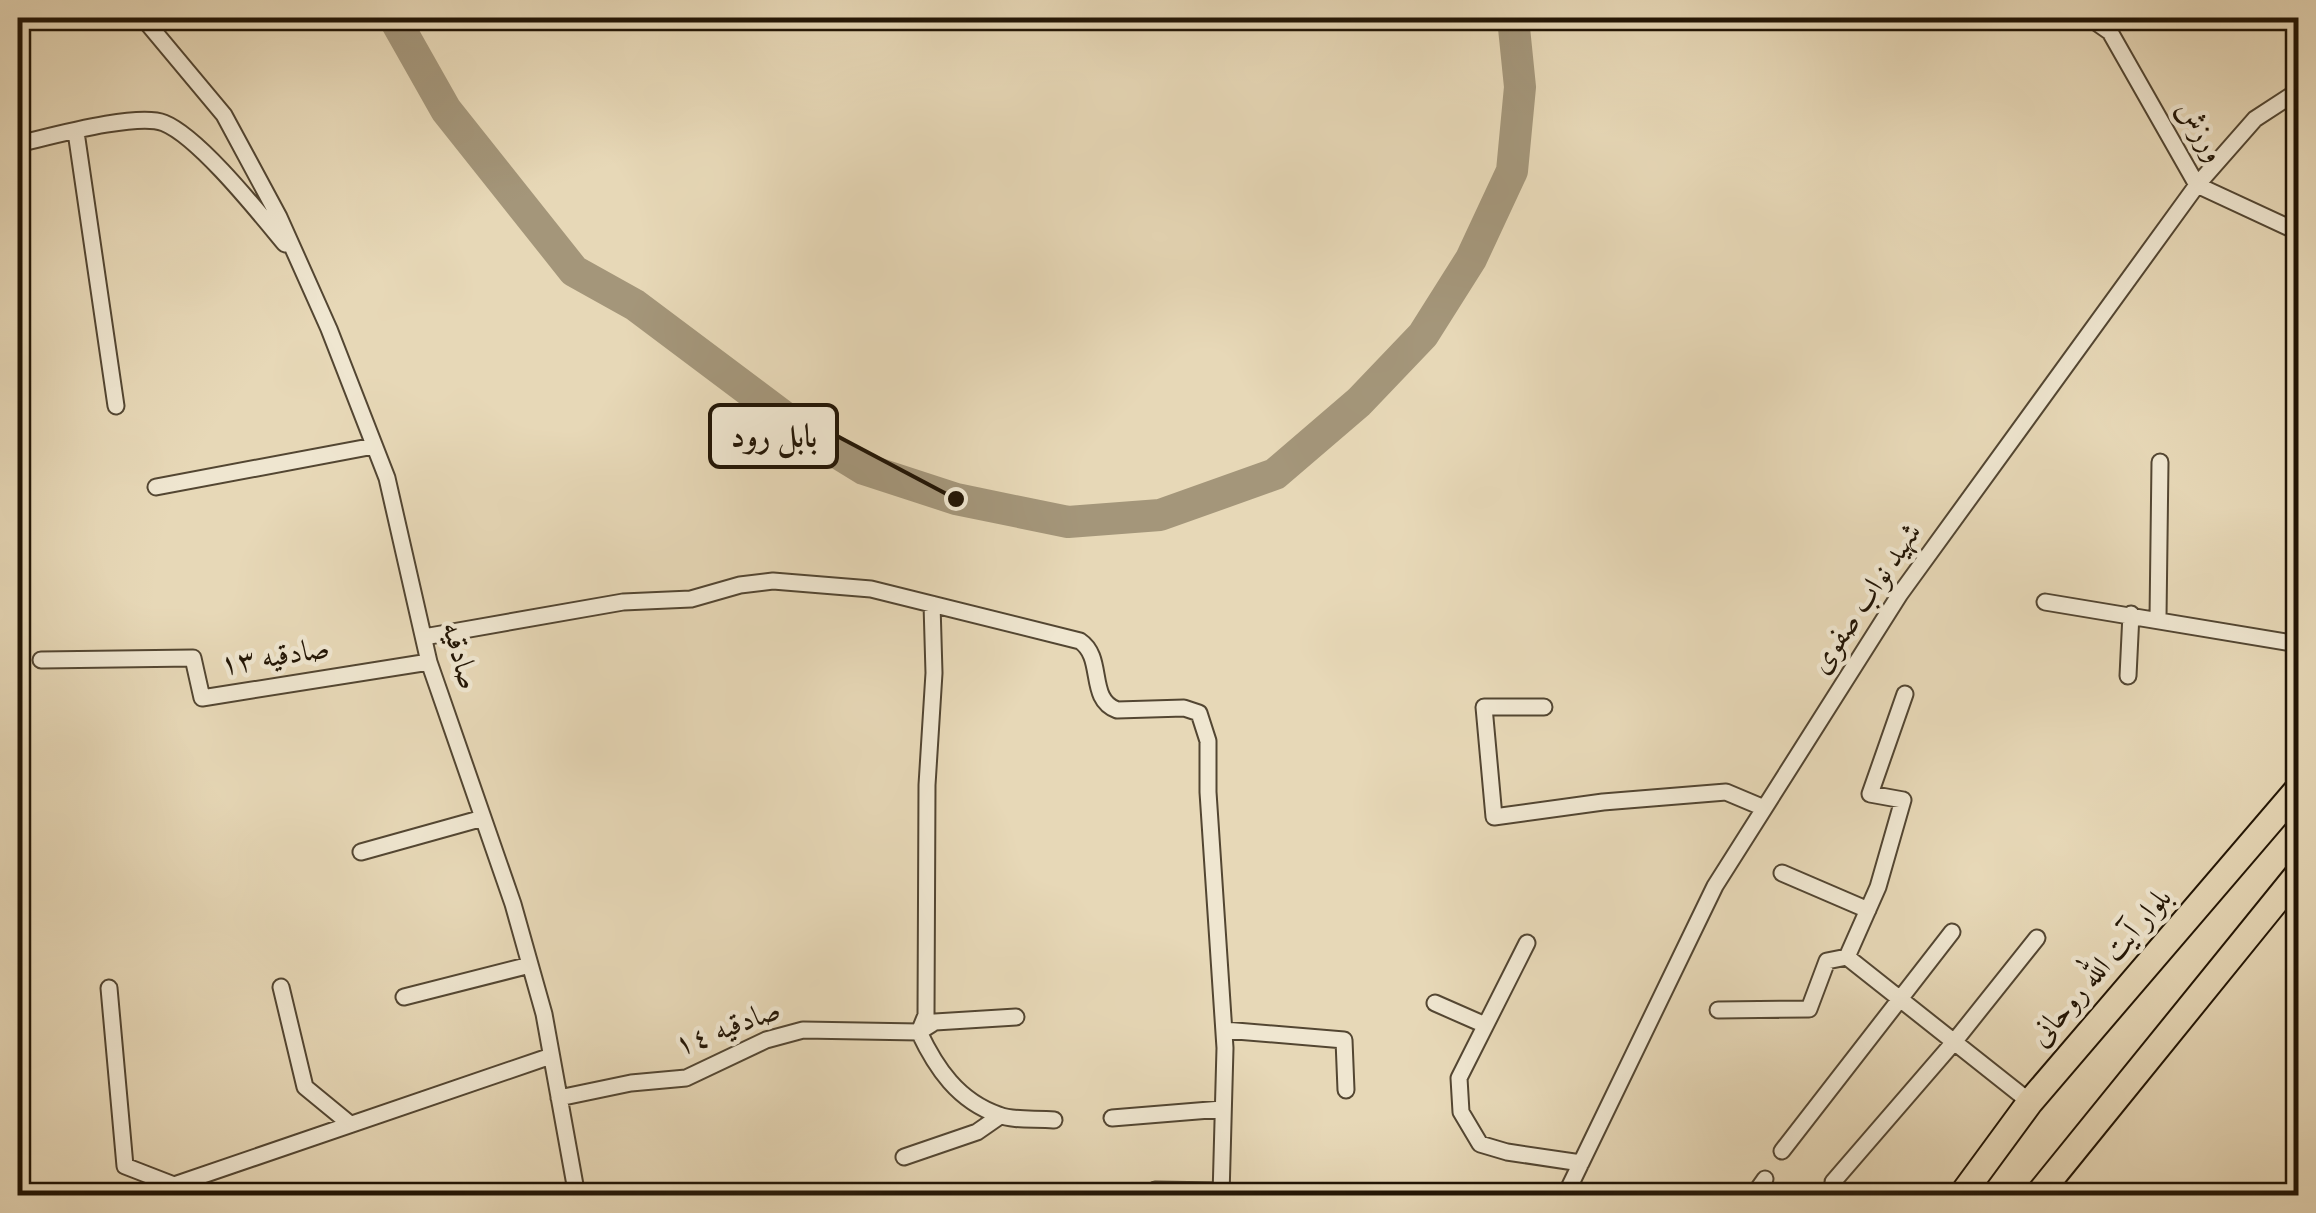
<svg xmlns="http://www.w3.org/2000/svg" width="2316" height="1213" font-family="'Sorts Mill Goudy',Amiri,serif">
	<style>
		.lines { fill: none; stroke-linecap: round; stroke-linejoin: round }
		.river { stroke: #a4967a; stroke-width: 32 }
		.minor-casing { stroke: #534632; stroke-width: 19 }
		.primary-casing { stroke: #221505; stroke-width: 29 }
		.minor { stroke: #efe6d0; stroke-width: 15 }
		.primary { stroke: #e7d8b7; stroke-width: 25 }
		.labels { text-anchor: middle; dominant-baseline: central; stroke-width: 9; stroke-linejoin: round; paint-order: stroke }
		.street-label { font-size: 30px; fill: #221505; stroke: #efe6d0 }
		.leader { fill: none; stroke: #221505; stroke-width: 4 }
		.callout-dot { fill: #221505; stroke: #efe6d0; stroke-width: 4 }
		.callout { fill: #efe6d0; stroke: #221505; stroke-width: 4 }
		.callout-label { font-size: 32px; text-anchor: middle; font-weight: bold; fill: #221505 }
	</style>
	<rect width="100%" height="100%" fill="#e7d8b7"/>
	<filter id="stains"><feTurbulence type="fractalNoise" baseFrequency=".002" numOctaves="4"/><feColorMatrix values="0 0 0 0 .2 0 0 0 0 .09 0 0 0 0 .02 0 0 0 .5 -.17"/></filter>
	<radialGradient id="worn" r=".72"><stop offset=".6" stop-color="#630" stop-opacity="0"/><stop offset="1" stop-color="#630" stop-opacity=".3"/></radialGradient>
	<g class="lines">
		<path class="river" d="M394,18L446,110L574,271L635,305L807,434L864,469L956,499L1068,522L1160,515L1275,474L1359,402L1423,335L1471,259L1512,171L1520,87L1513,18"/>
		<defs>
			<path id="minor" d="M143,18L224,115L279,217L329,329L387,478L429,662L513,904L544,1014L577,1196
				M2090,18L2110,32L2197,185L2298,232
				M76,132L116,406
				M18,144C49,137 137,112 164,123C199,137 260,214 285,244
				M156,487L374,446
				M2045,602L2298,644
				M932,604L934,673L927,785L926,1015L919,1032L935,1022L1016,1017
				M2158,618L2160,462
				M424,637L623,602L691,599L740,585L773,581L871,589L1080,641C1105,658 1087,699 1117,710L1184,708L1199,713L1208,741V792L1225,1048L1221,1196
				M41,660L193,658L202,698L429,662
				M2128,676L2131,614
				M1544,707H1484L1494,817L1603,802L1726,792L1764,808
				M361,852L483,818
				M1782,873L1868,910
				M1527,943L1459,1078L1461,1112L1480,1144L1507,1152L1581,1163
				M1847,957L1878,887L1903,800L1870,794L1905,694
				M281,987L305,1087L350,1124
				M109,988L125,1166L174,1185L551,1056
				M404,997L530,965
				M1435,1003L1485,1025
				M1718,1010L1809,1009L1827,961L1847,957L2030,1102
				M1224,1030L1344,1040L1346,1090
				M559,1098L631,1083L686,1078L766,1040L803,1030L919,1032C936,1068 958,1101 999,1115C1014,1121 1037,1118 1054,1120
				M1112,1118L1222,1109
				M1782,1151L1952,932
				M904,1157L977,1132L1000,1116
				M1833,1182L1954,1042L2037,938
				M1155,1190L1221,1191
				M1565,1196L1715,886L1900,594L2197,185L2255,119L2298,91
				M1753,1196L1765,1179"/>
			<path id="primary" d="M1961,1196L2030,1102L2298,789
				M2037,1196L2298,874"/>
		</defs>
		<use href="#minor" class="minor-casing"/>
		<use href="#primary" class="primary-casing"/>
		<use href="#minor" class="minor"/>
		<use href="#primary" class="primary"/>
	</g>
	<g class="labels">
		<g class="street-label">
			<text transform="translate(2199 132) rotate(59)">ورزش</text>
			<text transform="translate(1867 599) rotate(-56)">شهید نواب صفوی</text>
			<text transform="translate(459 656) rotate(74)">صادقیه</text>
			<text transform="translate(275 658) rotate(-9)">صادقیه ۱۳</text>
			<text transform="translate(2102 968) rotate(-49)">بلوار آیت الله روحانی</text>
			<text transform="translate(728 1029) rotate(-20)">صادقيه ١٤</text>
		</g>
	</g>
	<path class="leader" d="M956 499L837 436"/>
	<circle class="callout-dot" cx="956" cy="499" r="10"/>
	<rect class="callout" x="710" y="405" width="127" height="62" rx="10"/>
	<g class="callout-label">
		<text x="774" y="447">بابل رود</text>
	</g>
	<rect width="2316" height="1213" fill="none" stroke="#e7d8b7" stroke-width="60"/>
	<rect x="20" y="20" width="2276" height="1173" fill="none" stroke="#221505" stroke-width="5"/>
	<rect x="30" y="30" width="2256" height="1153" fill="none" stroke="#221505" stroke-width="2.5"/>
	<rect width="100%" height="100%" filter="url(#stains)"/>
	<rect width="100%" height="100%" fill="url(#worn)"/>
</svg>
